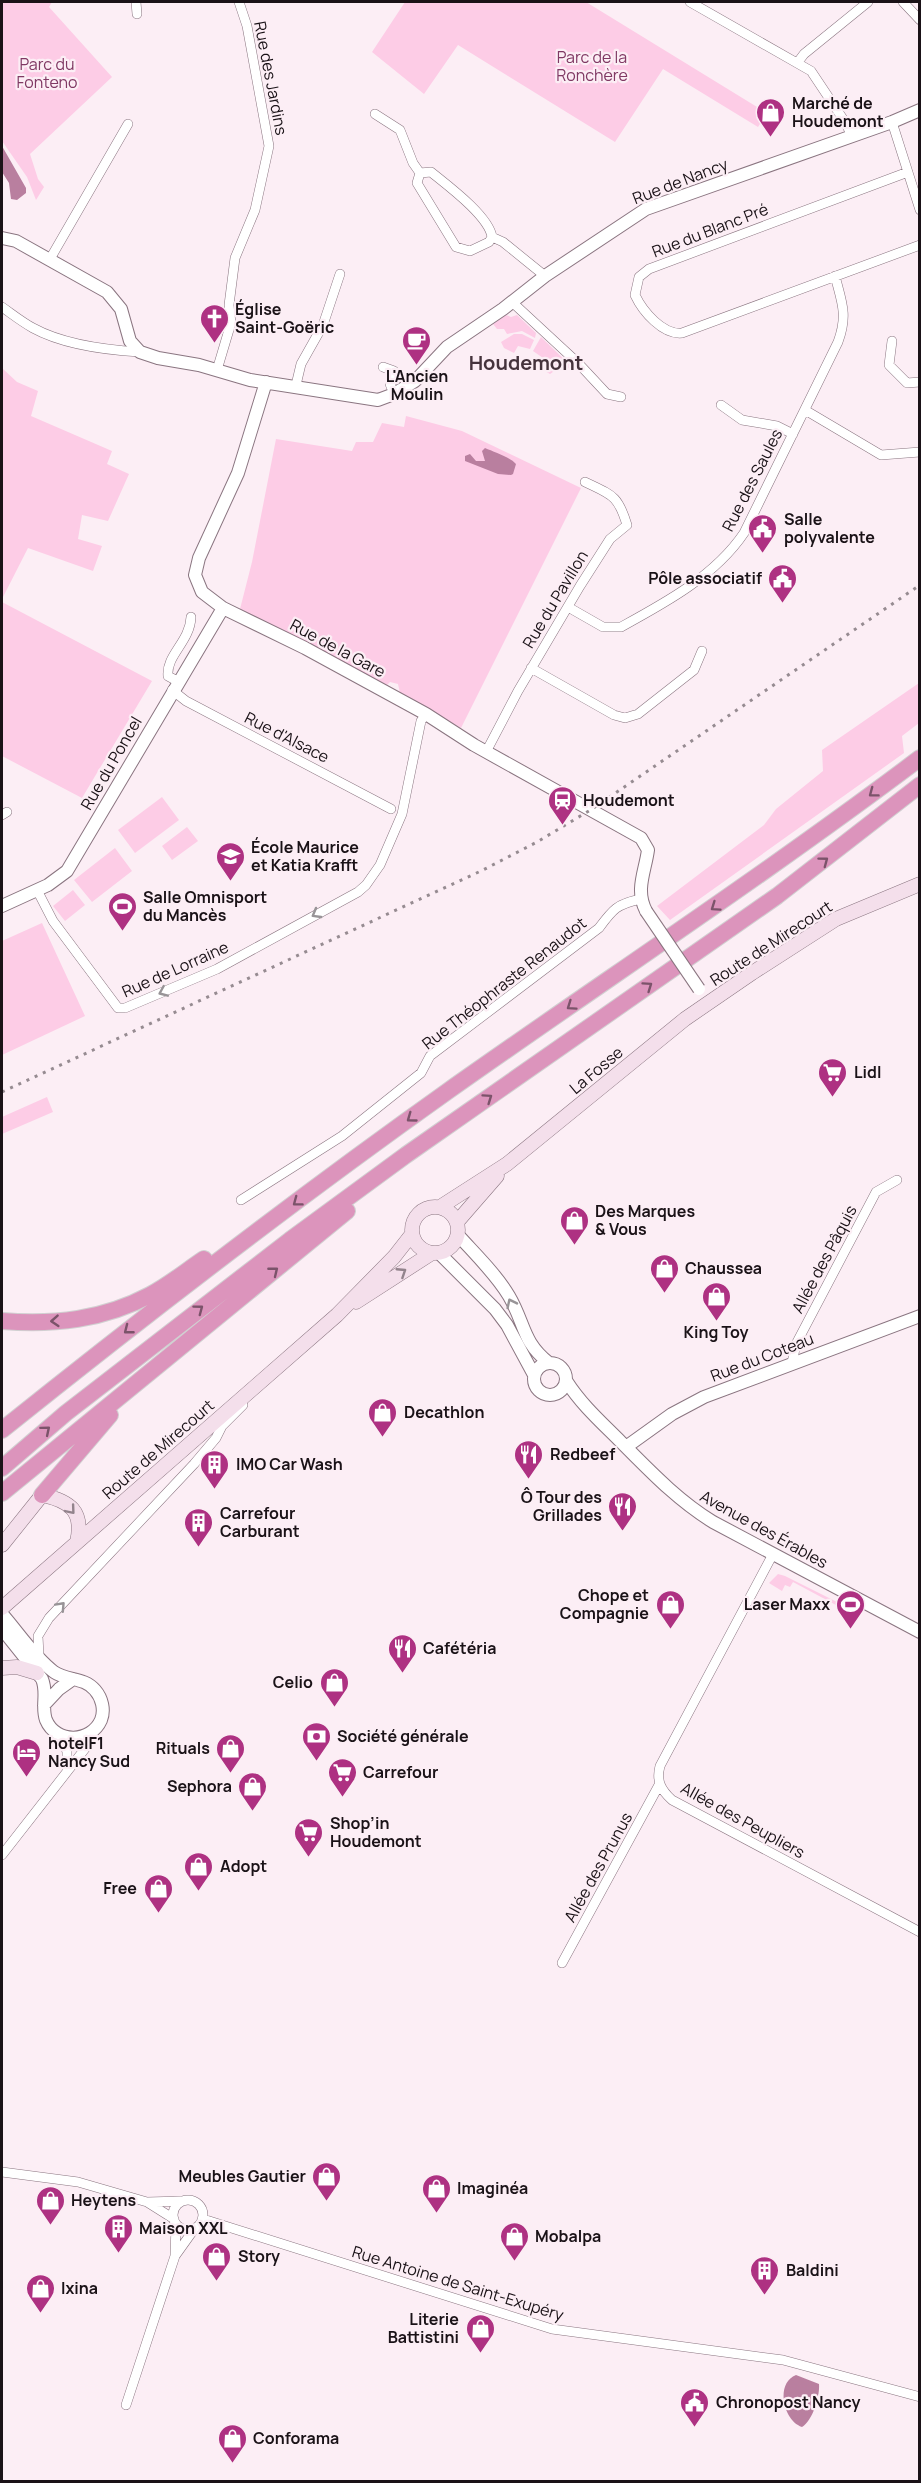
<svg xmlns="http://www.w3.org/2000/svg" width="921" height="2483" font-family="Manrope,sans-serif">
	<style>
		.green { fill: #fdcce6 }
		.water { fill: #b97f9f }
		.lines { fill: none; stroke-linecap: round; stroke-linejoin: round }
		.minor-casing { stroke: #8a7580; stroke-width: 10 }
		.tertiary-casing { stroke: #8a7580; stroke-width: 14 }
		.secondary-casing { stroke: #8a7580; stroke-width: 15 }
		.motorway-casing { stroke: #d1d0d1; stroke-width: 18 }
		.minor { stroke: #fff; stroke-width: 9 }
		.tertiary { stroke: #fff; stroke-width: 12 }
		.secondary { stroke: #f4dfeb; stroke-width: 14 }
		.motorway { stroke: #dc94bc; stroke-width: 16 }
		.rail { stroke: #968b91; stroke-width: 3; stroke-dasharray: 3 6; stroke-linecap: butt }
		.tertiary-bridge-casing { stroke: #8a7580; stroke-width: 14; stroke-linecap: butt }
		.tertiary-bridge { stroke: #fff; stroke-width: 12 }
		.oneway { stroke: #7b536a }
		.oneway2 { stroke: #989497 }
		.oneway3 { stroke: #92838c }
		.labels { text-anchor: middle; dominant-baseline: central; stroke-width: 4.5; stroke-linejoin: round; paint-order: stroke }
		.park-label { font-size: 16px; fill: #803964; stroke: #fceef5 }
		.street-label { font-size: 16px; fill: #1a1217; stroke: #fceef5 }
		.poi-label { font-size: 16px; font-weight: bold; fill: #1a1217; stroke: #fceef5; text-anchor: start }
		.quarter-label { font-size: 20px; font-weight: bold; fill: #45333c; stroke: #fceef5 }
	</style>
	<rect width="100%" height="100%" fill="#fceef5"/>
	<path class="green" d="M2,2H52L49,7L112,77L30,154L38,179L44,187L36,200L27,177L2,141Z
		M405,2H586L767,113L758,127L663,69L615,142L458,45L424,94L372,52Z
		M506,315L511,317L517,315L536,333L535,338L522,331L507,334L504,329H497L493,324Z
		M514,334H522L534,340L530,349L518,346L514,353L504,348L501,342Z
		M541,337L574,369L560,367L550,374L538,367L543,358L533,351Z
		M2,368L17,382L38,391L31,416L112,451L107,464L129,474L108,521L82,515L78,539L102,546L93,571L28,548L2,599Z
		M406,416L462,431L581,488L461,728L400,693L398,684L390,682L387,685L240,609L252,562L276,439L352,451L356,442H373L382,423L404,427Z
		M2,602L152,681L82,798L2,756Z
		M919,683V723L902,736L904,753L670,920L657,906L764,825L776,809L823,771L822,750Z
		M162,797L179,820L135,853L118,830Z
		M187,827L198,841L172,860L162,846Z
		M115,848L132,871L92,902L74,880Z
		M73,890L85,905L65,921L53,906Z
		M42,923L85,1016L2,1055V941Z
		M47,1097L53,1112L2,1134V1117Z
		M778,1574L785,1576L851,1609L849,1612L793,1582L790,1587L785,1585L782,1591L769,1583Z"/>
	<path class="water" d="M2,146L26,188V193L17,200L11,199L9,183L2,172Z
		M485,448C494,452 510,457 516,464L513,474L511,475L498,474L465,461V456L470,454L476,461H485L482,451Z
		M796,2375L819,2384C820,2396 813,2420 802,2427C783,2421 775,2383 796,2375Z"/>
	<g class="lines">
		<defs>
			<path id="minor" d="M136,2L137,14
				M690,2L811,71L845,122L852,136
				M903,2L920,20
				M798,62L804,54L868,2
				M375,114L400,130L413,163L420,173
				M892,122L920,210
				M908,172L649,269L639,277L635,295C643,312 663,335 682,333L920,245
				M492,237L489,242L470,251L456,247L417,183L420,173L431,172C447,185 489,216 492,237L503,242L545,276
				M50,259L128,124
				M512,302L579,364L607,394L621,397
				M2,307C12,314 22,322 33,328C64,345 106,350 140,352
				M892,341L889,365L907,383L920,382
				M383,367L394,371L390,384L394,394
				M217,370L231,323L229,305L235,258L255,210L269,146L247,26L239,2
				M296,385L301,364L323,325L340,274
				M721,405L742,420L777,426L793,434
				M805,410L881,455L920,452
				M568,607L603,627H621C665,603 715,576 744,533L838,342C848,315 842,303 835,276
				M531,668L614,715L625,718L638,714L694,670L702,651
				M179,682L168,676C166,655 190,642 191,617
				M172,690L186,701L391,809
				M486,752L518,691L580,586L610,539L627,525C618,495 612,495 585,482
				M2,815L7,812
				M37,890L53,921L118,1008H125L217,969L358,892L366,885L380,865L402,814L421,721L426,714
				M241,1200L342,1136L421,1073L430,1056L599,928C613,909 617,904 641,899
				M792,1363L796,1344L876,1192L897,1180
				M773,1554L660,1766C656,1781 661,1790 672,1800L920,1932
				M39,1656L38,1636L49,1618L194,1464L216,1438L222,1426L243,1405
				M62,1735L67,1752V1768
				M2,1855L91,1741L93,1731
				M562,1963L659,1785
				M2,2172L78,2182L147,2202L182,2201
				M173 2215a15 15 0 1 1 30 0a15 15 0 1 1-30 0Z
				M147,2202L174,2219
				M203,2219L552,2329L783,2360L920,2397
				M175,2256L195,2228
				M126,2405L175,2256L176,2224"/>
			<path id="tertiary" d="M2,238L16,241L107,292L121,309L130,341L140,352L158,358L199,365L250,380L378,400L394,394L415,381L447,347L503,309L545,276L646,209L892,122L920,110
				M266,382L238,473L199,558L195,575L202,592L223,608L305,648L426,714L474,745L641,838L648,850C645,872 635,890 646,911
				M2,906L48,885L67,871L223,608
				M458,1235C475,1254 496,1274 509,1296C525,1323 522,1342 549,1363
				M439,1253L495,1309L507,1325L534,1375
				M534 1379a16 16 0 1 1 32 0a16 16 0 1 1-32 0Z
				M567,1382C581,1404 601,1422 619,1440C649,1470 677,1500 713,1522L920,1632
				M626,1447L672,1414L704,1397L920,1316
				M2,1614C18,1632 34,1657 54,1672C67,1681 84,1677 95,1690C102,1698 105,1710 101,1720C91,1743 56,1744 46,1720C41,1706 48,1693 42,1679L2,1629
				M44,1705L59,1689L73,1679"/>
			<path id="secondary" d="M412 1230a23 23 0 1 1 46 0a23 23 0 1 1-46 0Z
				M440,1207L507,1164L685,1019L752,973L836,919L920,884
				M457,1222L497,1176
				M356,1302L432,1253
				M2,1545L42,1495C70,1501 84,1511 77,1542
				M2,1608L337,1315L394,1257L412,1234
				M2,1668L17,1667L37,1673"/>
			<path id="motorway" d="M2,1321C54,1325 103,1320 150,1295C169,1285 186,1271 204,1259
				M2,1430C148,1313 296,1199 448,1091C605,980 766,874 920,758
				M2,1468L66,1413L290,1240L406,1155L777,896L920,785
				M2,1493L347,1211
				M42,1495L110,1415"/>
		</defs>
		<use href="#minor" class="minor-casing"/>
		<use href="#tertiary" class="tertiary-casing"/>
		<use href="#secondary" class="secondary-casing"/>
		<use href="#motorway" class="motorway-casing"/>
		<use href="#minor" class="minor"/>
		<use href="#tertiary" class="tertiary"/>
		<use href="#secondary" class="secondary"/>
		<use href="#motorway" class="motorway"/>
		<path class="rail" d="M2,1092L483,870L537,842L592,809L920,585"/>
		<defs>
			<path id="tertiary-bridge" d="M646,911L699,989"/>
		</defs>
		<use href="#tertiary-bridge" class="tertiary-bridge-casing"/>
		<use href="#tertiary-bridge" class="tertiary-bridge"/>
	</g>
	<defs><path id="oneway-chevron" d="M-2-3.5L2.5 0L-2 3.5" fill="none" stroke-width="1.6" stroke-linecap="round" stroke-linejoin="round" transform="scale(1.5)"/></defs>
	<g class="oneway">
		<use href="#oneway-chevron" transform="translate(873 793) rotate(143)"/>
		<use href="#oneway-chevron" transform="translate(824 861) rotate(-37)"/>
		<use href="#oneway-chevron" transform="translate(715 907) rotate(145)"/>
		<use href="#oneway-chevron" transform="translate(648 986) rotate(-35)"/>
		<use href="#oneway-chevron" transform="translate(571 1006) rotate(145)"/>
		<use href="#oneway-chevron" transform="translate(488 1098) rotate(-35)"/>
		<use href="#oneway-chevron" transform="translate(411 1118) rotate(144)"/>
		<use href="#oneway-chevron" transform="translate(297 1202) rotate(143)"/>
		<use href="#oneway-chevron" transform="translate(274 1271) rotate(-39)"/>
		<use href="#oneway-chevron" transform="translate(199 1309) rotate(-37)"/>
		<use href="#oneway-chevron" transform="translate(55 1321) rotate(176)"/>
		<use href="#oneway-chevron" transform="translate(128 1330) rotate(142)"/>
		<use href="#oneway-chevron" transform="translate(46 1430) rotate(-40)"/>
	</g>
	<g class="oneway2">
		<use href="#oneway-chevron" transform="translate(316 914) rotate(150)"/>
		<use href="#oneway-chevron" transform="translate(163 992) rotate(157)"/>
		<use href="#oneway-chevron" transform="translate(511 1303) rotate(-116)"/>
		<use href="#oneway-chevron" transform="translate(61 1606) rotate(-47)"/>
	</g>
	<g class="oneway3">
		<use href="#oneway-chevron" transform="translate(402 1272) rotate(-33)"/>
		<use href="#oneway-chevron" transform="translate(71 1510) rotate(50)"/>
	</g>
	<defs>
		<symbol id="shop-pin" viewBox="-11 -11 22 30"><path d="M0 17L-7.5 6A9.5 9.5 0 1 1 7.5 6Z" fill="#ae3182" stroke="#fceef5"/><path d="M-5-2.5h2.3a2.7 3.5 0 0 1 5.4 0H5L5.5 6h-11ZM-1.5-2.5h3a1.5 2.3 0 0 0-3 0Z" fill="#fff"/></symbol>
		<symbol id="church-pin" viewBox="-11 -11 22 30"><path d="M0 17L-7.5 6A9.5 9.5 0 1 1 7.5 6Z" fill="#ae3182" stroke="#fceef5"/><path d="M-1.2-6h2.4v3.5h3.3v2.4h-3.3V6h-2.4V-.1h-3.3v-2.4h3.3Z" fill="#fff"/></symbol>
		<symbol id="cafe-pin" viewBox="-11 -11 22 30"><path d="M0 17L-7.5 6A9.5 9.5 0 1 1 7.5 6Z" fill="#ae3182" stroke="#fceef5"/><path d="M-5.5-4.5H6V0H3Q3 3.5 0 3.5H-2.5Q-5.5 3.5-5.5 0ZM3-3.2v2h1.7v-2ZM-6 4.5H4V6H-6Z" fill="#fff"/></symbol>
		<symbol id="civic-pin" viewBox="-11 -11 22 30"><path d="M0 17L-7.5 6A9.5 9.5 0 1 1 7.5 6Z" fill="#ae3182" stroke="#fceef5"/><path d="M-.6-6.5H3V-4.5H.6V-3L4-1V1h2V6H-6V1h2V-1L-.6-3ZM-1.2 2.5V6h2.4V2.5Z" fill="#fff"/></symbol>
		<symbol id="station-pin" viewBox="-11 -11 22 30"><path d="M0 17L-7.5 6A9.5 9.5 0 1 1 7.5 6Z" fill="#ae3182" stroke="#fceef5"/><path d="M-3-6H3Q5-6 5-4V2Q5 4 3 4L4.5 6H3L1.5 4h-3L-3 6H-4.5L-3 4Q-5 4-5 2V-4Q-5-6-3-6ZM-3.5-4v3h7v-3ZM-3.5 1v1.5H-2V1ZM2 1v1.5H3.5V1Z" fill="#fff"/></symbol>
		<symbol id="school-pin" viewBox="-11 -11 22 30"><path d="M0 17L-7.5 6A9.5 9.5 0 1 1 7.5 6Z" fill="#ae3182" stroke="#fceef5"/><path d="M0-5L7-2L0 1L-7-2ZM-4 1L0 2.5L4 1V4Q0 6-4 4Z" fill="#fff"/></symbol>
		<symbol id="stadium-pin" viewBox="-11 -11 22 30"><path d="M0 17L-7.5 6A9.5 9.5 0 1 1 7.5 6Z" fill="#ae3182" stroke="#fceef5"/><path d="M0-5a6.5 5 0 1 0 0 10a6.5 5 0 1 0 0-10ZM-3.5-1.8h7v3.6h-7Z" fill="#fff"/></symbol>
		<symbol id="supermarket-pin" viewBox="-11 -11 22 30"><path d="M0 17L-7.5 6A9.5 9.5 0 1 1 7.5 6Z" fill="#ae3182" stroke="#fceef5"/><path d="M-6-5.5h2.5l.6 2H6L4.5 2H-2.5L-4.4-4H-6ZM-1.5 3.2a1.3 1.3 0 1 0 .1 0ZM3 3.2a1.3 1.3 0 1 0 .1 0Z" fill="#fff"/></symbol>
		<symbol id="restaurant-pin" viewBox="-11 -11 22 30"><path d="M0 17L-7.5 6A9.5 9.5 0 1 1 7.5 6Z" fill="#ae3182" stroke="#fceef5"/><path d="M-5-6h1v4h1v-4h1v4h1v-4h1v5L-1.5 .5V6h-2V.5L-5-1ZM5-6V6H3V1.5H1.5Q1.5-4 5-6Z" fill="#fff"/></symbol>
		<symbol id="building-pin" viewBox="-11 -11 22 30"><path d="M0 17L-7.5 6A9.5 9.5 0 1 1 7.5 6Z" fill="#ae3182" stroke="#fceef5"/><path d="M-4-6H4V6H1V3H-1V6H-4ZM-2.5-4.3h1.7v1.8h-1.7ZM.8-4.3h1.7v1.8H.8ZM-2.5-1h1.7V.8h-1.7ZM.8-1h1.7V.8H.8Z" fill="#fff"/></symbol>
		<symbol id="bank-pin" viewBox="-11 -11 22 30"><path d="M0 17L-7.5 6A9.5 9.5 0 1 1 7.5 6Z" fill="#ae3182" stroke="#fceef5"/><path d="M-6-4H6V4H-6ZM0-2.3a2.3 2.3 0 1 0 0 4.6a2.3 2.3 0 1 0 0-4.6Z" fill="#fff"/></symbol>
		<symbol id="hotel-pin" viewBox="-11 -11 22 30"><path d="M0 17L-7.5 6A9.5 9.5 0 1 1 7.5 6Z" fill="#ae3182" stroke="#fceef5"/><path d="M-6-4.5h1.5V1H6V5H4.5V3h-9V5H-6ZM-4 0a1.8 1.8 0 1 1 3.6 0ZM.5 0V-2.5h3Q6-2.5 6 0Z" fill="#fff"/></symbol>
	</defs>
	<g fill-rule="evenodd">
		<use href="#shop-pin" x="754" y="96" width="33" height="45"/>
		<use href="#church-pin" x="198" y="302" width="33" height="45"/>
		<use href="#cafe-pin" x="400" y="324" width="33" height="45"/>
		<use href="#civic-pin" x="746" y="512" width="33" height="45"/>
		<use href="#civic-pin" x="766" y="562" width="33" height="45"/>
		<use href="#station-pin" x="546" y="784" width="33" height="45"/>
		<use href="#school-pin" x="214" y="840" width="33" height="45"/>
		<use href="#stadium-pin" x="106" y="890" width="33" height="45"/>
		<use href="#supermarket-pin" x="816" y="1056" width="33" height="45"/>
		<use href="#shop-pin" x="558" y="1204" width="33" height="45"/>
		<use href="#shop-pin" x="648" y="1252" width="33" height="45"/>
		<use href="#shop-pin" x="700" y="1280" width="33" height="45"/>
		<use href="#shop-pin" x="366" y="1396" width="33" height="45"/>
		<use href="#restaurant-pin" x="512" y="1438" width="33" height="45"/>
		<use href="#building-pin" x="198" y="1448" width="33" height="45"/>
		<use href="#restaurant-pin" x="606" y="1490" width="33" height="45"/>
		<use href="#building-pin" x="182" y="1506" width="33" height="45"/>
		<use href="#shop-pin" x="654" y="1588" width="33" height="45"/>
		<use href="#stadium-pin" x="834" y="1588" width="33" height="45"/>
		<use href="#restaurant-pin" x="386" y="1632" width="33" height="45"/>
		<use href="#shop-pin" x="318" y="1666" width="33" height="45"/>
		<use href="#bank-pin" x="300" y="1720" width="33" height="45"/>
		<use href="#shop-pin" x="214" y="1732" width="33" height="45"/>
		<use href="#hotel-pin" x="10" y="1736" width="33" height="45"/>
		<use href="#supermarket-pin" x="326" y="1756" width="33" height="45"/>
		<use href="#shop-pin" x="236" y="1770" width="33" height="45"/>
		<use href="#supermarket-pin" x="292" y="1816" width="33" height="45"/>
		<use href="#shop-pin" x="182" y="1850" width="33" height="45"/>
		<use href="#shop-pin" x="142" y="1872" width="33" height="45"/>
		<use href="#shop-pin" x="310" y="2160" width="33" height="45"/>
		<use href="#shop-pin" x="420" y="2172" width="33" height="45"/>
		<use href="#shop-pin" x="34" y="2184" width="33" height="45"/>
		<use href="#building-pin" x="102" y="2212" width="33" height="45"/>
		<use href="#shop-pin" x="498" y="2220" width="33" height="45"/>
		<use href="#shop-pin" x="200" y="2240" width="33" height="45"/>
		<use href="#building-pin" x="748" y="2254" width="33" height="45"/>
		<use href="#shop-pin" x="24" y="2272" width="33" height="45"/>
		<use href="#shop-pin" x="464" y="2312" width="33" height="45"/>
		<use href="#civic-pin" x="678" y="2386" width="33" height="45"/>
		<use href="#shop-pin" x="216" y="2422" width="33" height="45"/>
	</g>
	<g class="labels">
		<g class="park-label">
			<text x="592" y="57">Parc de la<tspan x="592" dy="18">Ronchère</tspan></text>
			<text x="47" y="64">Parc du<tspan x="47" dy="18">Fonteno</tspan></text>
		</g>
		<g class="street-label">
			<text transform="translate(271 78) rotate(79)">Rue des Jardins</text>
			<text transform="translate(680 181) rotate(-21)">Rue de Nancy</text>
			<text transform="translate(710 230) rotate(-21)">Rue du Blanc Pré</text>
			<text transform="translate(752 480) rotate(-63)">Rue des Saules</text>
			<text transform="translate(555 599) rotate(-59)">Rue du Pavillon</text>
			<text transform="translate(338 648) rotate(28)">Rue de la Gare</text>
			<text transform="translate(287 737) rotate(27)">Rue d'Alsace</text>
			<text transform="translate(111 763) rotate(-60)">Rue du Poncel</text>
			<text transform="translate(771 943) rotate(-33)">Route de Mirecourt</text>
			<text transform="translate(175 969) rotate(-24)">Rue de Lorraine</text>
			<text transform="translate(504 983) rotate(-38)">Rue Théophraste Renaudot</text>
			<text transform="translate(596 1070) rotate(-40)">La Fosse</text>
			<text transform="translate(824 1259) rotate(-62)">Allée des Pâquis</text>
			<text transform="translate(762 1357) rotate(-21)">Rue du Coteau</text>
			<text transform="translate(158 1449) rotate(-41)">Route de Mirecourt</text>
			<text transform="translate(764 1529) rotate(29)">Avenue des Érables</text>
			<text transform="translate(743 1820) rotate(29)">Allée des Peupliers</text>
			<text transform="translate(598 1867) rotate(-61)">Allée des Prunus</text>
			<text transform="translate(458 2283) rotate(17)">Rue Antoine de Saint-Exupéry</text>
		</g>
		<g class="poi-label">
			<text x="792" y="103">Marché de<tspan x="792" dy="18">Houdemont</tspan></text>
			<text x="235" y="309">Église<tspan x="235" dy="18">Saint-Goëric</tspan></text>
			<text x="417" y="376" text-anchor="middle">L'Ancien<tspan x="417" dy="18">Moulin</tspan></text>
			<text x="784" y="519">Salle<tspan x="784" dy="18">polyvalente</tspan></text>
			<text x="762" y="578" text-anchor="end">Pôle associatif</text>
			<text x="583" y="800">Houdemont</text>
			<text x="251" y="847">École Maurice<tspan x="251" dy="18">et Katia Krafft</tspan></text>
			<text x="143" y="897">Salle Omnisport<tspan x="143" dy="18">du Mancès</tspan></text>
			<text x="854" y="1072">Lidl</text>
			<text x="595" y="1211">Des Marques<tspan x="595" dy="18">&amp; Vous</tspan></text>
			<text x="685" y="1268">Chaussea</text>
			<text x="716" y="1332" text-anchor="middle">King Toy</text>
			<text x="404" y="1412">Decathlon</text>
			<text x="550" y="1454">Redbeef</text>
			<text x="236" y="1464">IMO Car Wash</text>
			<text x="602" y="1497" text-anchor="end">Ô Tour des<tspan x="602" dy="18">Grillades</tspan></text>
			<text x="220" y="1513">Carrefour<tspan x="220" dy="18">Carburant</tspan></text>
			<text x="649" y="1595" text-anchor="end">Chope et<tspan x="649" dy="18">Compagnie</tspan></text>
			<text x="830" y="1604" text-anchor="end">Laser Maxx</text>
			<text x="423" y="1648">Cafétéria</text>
			<text x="313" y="1682" text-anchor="end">Celio</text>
			<text x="337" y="1736">Société générale</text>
			<text x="48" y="1743">hotelF1<tspan x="48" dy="18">Nancy Sud</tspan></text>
			<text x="210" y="1748" text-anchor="end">Rituals</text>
			<text x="363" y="1772">Carrefour</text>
			<text x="232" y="1786" text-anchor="end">Sephora</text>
			<text x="330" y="1823">Shop’in<tspan x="330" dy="18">Houdemont</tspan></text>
			<text x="220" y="1866">Adopt</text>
			<text x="137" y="1888" text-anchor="end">Free</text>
			<text x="306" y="2176" text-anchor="end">Meubles Gautier</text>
			<text x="457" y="2188">Imaginéa</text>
			<text x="71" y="2200">Heytens</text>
			<text x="139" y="2228">Maison XXL</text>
			<text x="535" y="2236">Mobalpa</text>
			<text x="238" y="2256">Story</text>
			<text x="786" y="2270">Baldini</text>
			<text x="61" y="2288">Ixina</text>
			<text x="459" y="2319" text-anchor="end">Literie<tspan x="459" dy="18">Battistini</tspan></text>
			<text x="716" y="2402">Chronopost Nancy</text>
			<text x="253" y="2438">Conforama</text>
		</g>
		<g class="quarter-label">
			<text x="526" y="362">Houdemont</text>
		</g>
	</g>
	<rect width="921" height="2483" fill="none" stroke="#1a1217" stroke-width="6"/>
</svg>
